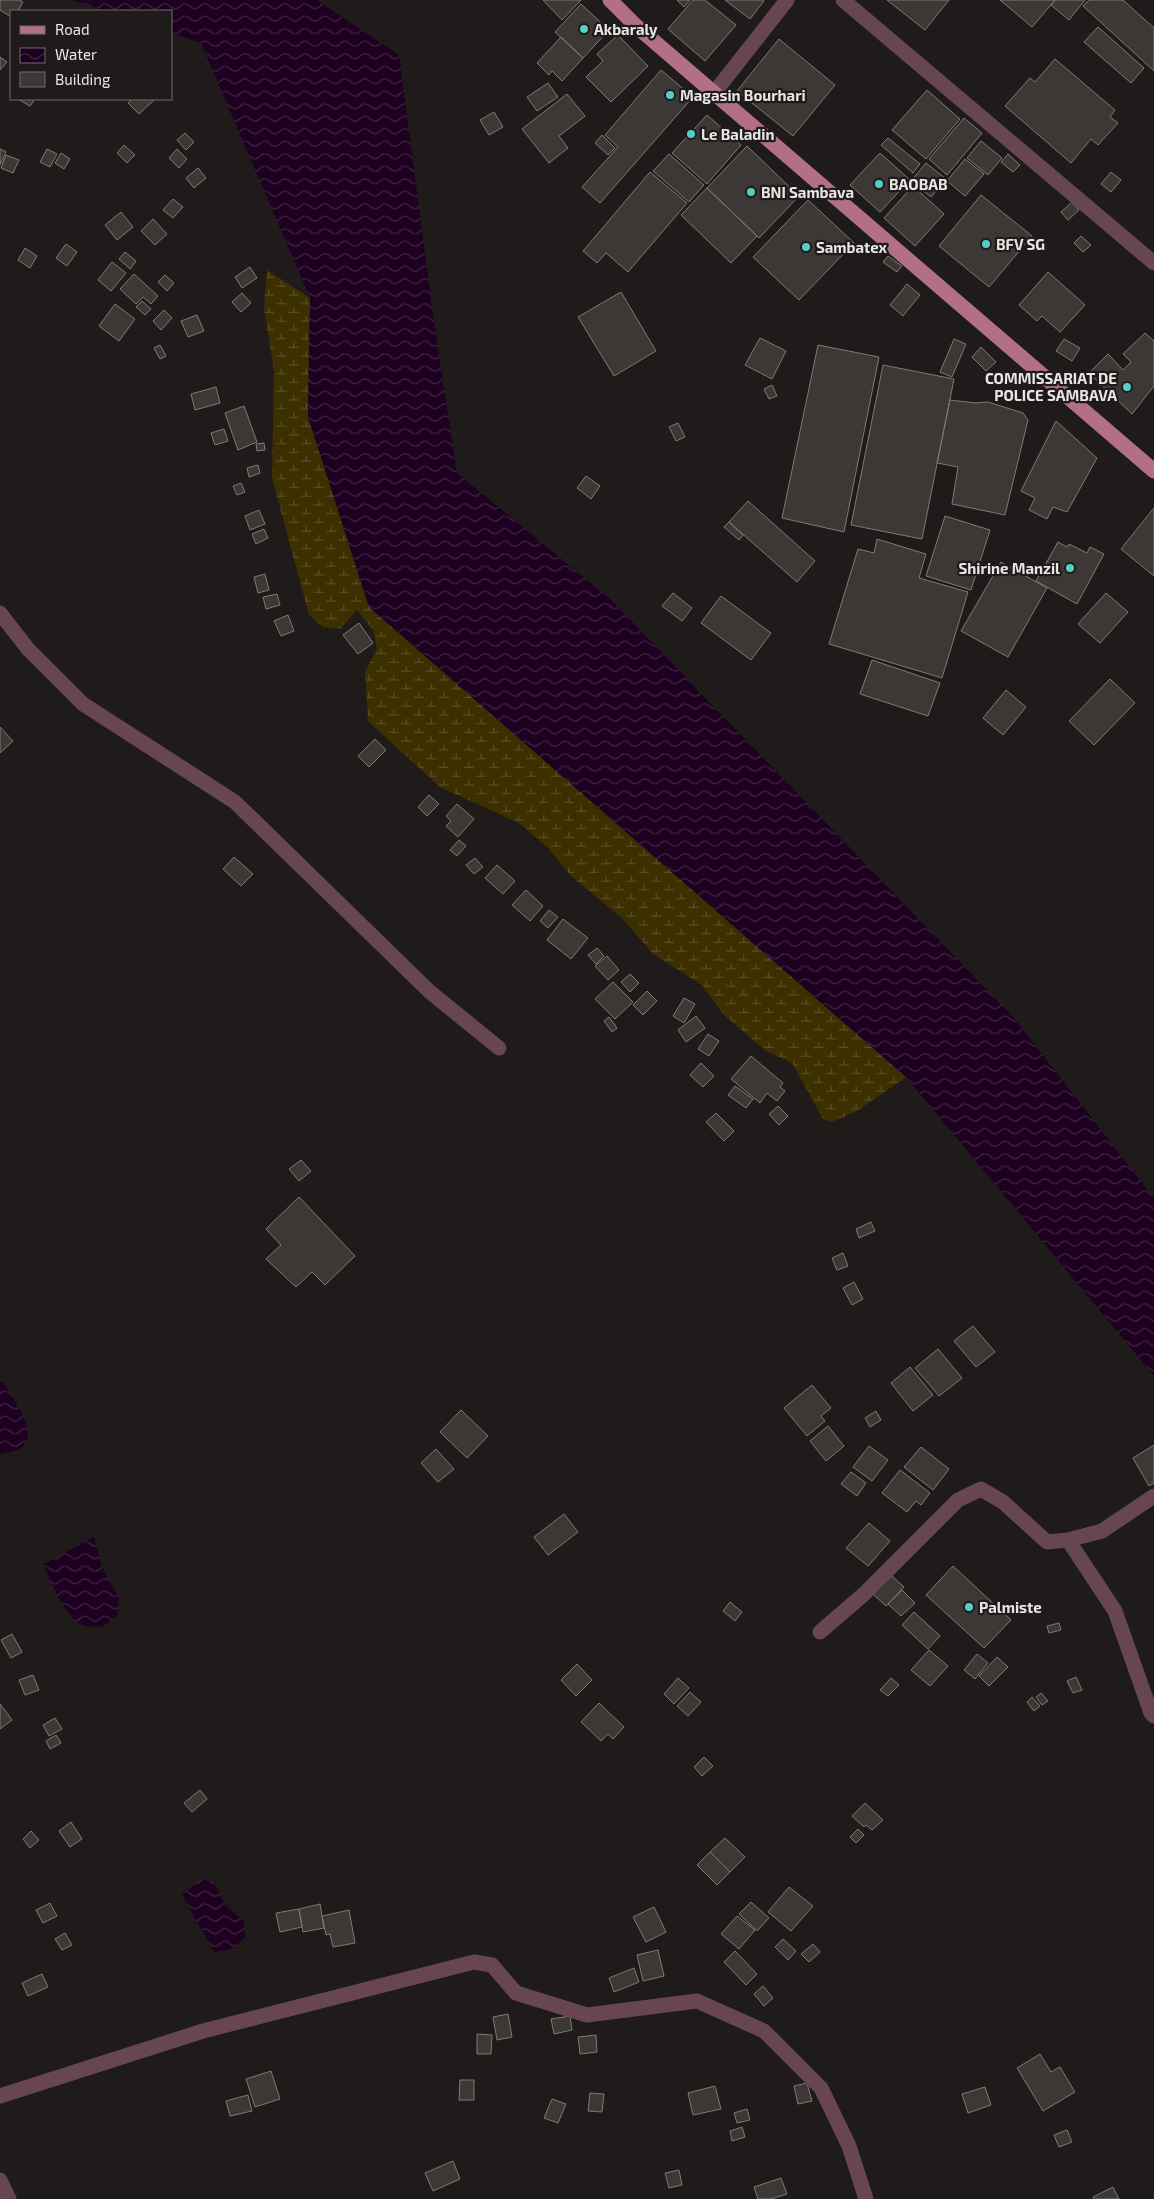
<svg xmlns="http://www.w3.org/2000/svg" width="1154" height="2199" font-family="'Exo 2',sans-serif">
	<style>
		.wetland { fill: url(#wetland-marsh) }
		.water { fill: url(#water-waves) }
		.building { fill: #3b3836; stroke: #7d7a77 }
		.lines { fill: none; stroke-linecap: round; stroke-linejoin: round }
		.minor { stroke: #674651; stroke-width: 15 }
		.major { stroke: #b36f86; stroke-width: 15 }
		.poi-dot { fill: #56cec4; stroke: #1f1b1a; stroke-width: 2 }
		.labels { text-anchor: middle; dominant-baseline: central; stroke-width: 4.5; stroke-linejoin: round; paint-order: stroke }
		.poi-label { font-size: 15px; font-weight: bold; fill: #e8e5e5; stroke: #1f1b1a; text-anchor: start }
	</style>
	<defs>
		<pattern id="wetland-marsh" width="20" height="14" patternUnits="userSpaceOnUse" patternTransform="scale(1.25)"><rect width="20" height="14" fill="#3d3000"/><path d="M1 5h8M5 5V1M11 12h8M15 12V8" fill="none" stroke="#594e25"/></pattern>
		<pattern id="water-waves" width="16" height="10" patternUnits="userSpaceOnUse" patternTransform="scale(1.25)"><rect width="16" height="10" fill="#1e0020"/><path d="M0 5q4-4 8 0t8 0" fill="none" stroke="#3f2540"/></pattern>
	</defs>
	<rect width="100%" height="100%" fill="#1f1b1a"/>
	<path class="wetland" d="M267,270L310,298L308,417L369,607L906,1077L857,1111L832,1122L823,1119L792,1063L766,1051L724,1015L702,985L653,954L623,919L571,876L549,849L519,823L440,787L368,721L365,672L377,648L373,630L357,610L340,629L323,627L309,615L272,478L274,371L264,308Z"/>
	<path class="water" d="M71,0H317L399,55L434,322L457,473L610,599L1014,1018L1154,1198V1376L906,1077L369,607L308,417L310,298L201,43L171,33V11H105Z
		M0,1378C9,1393 44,1436 19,1449C14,1452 6,1452 0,1454Z
		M94,1537L102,1567L119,1599L117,1616L102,1627C96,1626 88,1627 82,1625C66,1619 50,1580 43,1564Z
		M200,1880C220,1880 215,1889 224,1902C228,1909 238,1915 244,1921L245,1938L231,1949L214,1952L182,1895Z"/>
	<path class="building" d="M0,0H20L23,2L18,11H11V17L0,10Z
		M543,0H581L562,20Z
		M677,0H690L684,7Z
		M693,0H705L736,25L705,61L668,29Z
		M725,0H763L764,1L750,19Z
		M887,0H949L925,30Z
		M1000,0H1055L1032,27Z
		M1055,0H1085L1069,20L1051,5Z
		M1089,0H1123L1154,28V71L1083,6Z
		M581,4L609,30L583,58L555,32Z
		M1098,27L1144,68L1131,83L1084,42Z
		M618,35L648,66L611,102L586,77L603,61L597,54Z
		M561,37L583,58L562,81L552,71L549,75L537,63Z
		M779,39L835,85L793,136L737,91Z
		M0,57L7,62L0,70Z
		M1055,59L1115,110L1110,117L1118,123L1098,145L1091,139L1071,163L1005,106L1030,78L1035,82Z
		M661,70L693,97L600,203L582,187L618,147L605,135Z
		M548,83L558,97L537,111L527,97Z
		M927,90L960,119L926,159L892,130Z
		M567,94L585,116L559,136L568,148L549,163L522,129Z
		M18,99H35L30,106Z
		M132,99H155L139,114L128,103Z
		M494,112L503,127L489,135L480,120Z
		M707,115L741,145L707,184L672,153Z
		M964,118L982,133L947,175L929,159Z
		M185,133L194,142L186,150L177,140Z
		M602,135L615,148L608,155L595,143Z
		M888,138L920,164L913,173L881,145Z
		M981,141L1002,158L988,175L967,158Z
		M124,145L135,155L127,163L117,153Z
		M747,146L799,196L759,238L707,188Z
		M0,149L6,152L0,165Z
		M47,149L57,154L50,167L40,162Z
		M177,149L187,159L179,168L169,158Z
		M61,153L70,159L64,169L55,163Z
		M880,153L910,180L880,212L850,185Z
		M669,154L704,185L689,202L653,171Z
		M1008,154L1020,165L1013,172L1001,162Z
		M6,155L19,160L13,173L1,168Z
		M965,159L984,174L965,196L947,181Z
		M926,163L946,179L931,197L911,181Z
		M198,168L206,178L194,188L186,178Z
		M650,172L687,203L628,272L606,253L597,263L583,251Z
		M1111,172L1121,180L1111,192L1101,184Z
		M913,186L944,214L915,246L884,218Z
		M707,188L757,236L731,263L681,215Z
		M981,195L1032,236L989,287L939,246Z
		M173,199L183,207L173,218L163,210Z
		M808,200L854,243L799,300L753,257Z
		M1072,202L1079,210L1068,220L1061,212Z
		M121,212L133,227L117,240L105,225Z
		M153,219L167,234L155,245L141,231Z
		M1081,236L1091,245L1083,252L1074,243Z
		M66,244L77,252L67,266L56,258Z
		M25,248L37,256L30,268L18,260Z
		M125,252L136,261L130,269L119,259Z
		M888,256L902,266L897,272L883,262Z
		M112,262L126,273L111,291L98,280Z
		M250,267L257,278L242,288L235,277Z
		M1048,272L1085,305L1060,332L1042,316L1037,321L1019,305Z
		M134,274L158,296L151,304L143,297L136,304L120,289Z
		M165,275L174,283L167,291L158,282Z
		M907,284L920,295L903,316L890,305Z
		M621,292L656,351L614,376L578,317Z
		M242,293L251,303L241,312L232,302Z
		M142,301L151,309L145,315L136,307Z
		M115,304L135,319L119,341L99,326Z
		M164,310L172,318L161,330L153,321Z
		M197,315L204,331L188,337L181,321Z
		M1145,333L1154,341V386L1132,414L1089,373L1108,354L1123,370L1131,362L1123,354Z
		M760,338L786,351L772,379L745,365Z
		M954,339L966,344L952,377L940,372Z
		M1064,339L1080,348L1072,361L1056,351Z
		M160,345L166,356L160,359L154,348Z
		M818,345L879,357L844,532L782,518Z
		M981,347L996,362L986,371L972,357Z
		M883,365L954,379L922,539L851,525Z
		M772,385L777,396L769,399L764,389Z
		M216,387L220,403L195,410L191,394Z
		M950,400L976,403L988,402L1023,413L1028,420L1005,515L952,504L958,467L937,463Z
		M244,406L257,442L238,450L225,413Z
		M1056,421L1097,458L1067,512L1053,507L1047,519L1029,510L1035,498L1021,491Z
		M678,423L685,437L676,441L669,427Z
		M224,429L228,441L215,445L211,433Z
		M264,443L265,450L257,451L256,444Z
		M258,465L260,473L249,477L247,468Z
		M586,476L600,486L591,499L577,488Z
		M241,483L245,492L237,495L233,486Z
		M748,501L815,561L797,582L729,522Z
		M1154,508V576L1121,549Z
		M259,510L265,524L250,530L245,516Z
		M945,516L990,530L971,590L926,576Z
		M729,522L743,535L739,540L724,527Z
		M264,529L268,538L256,544L252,534Z
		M877,539L926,554L919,578L968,592L942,678L829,644L858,549L874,553Z
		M1058,542L1067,547L1069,544L1087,553L1090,547L1104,554L1077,604L1036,581Z
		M1001,562L1047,588L1008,657L961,631Z
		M265,574L269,590L258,593L254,577Z
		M673,593L692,608L682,621L662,606Z
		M1106,593L1128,612L1100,643L1078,624Z
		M277,594L280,605L266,609L263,597Z
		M721,596L771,633L751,660L701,623Z
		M288,615L294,631L281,636L274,621Z
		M359,623L373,643L358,654L343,635Z
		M872,660L940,683L928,716L860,694Z
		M1110,679L1135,703L1094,745L1069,721Z
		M1006,690L1026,707L1003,735L983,718Z
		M0,727L13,741L0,753Z
		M375,739L386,750L369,767L358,756Z
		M429,795L439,804L427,816L418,807Z
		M457,804L474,819L458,837L446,826L451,821L446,816Z
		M459,840L466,846L457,856L450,850Z
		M234,857L253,874L241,886L223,869Z
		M475,858L483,867L474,874L466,865Z
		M497,865L515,881L503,894L485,878Z
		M526,890L543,906L530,921L512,905Z
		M549,910L558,917L548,928L540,921Z
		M563,919L588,938L571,959L547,940Z
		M597,948L604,956L596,964L588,955Z
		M607,956L619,970L608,980L595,966Z
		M630,974L639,983L630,992L621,982Z
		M613,982L633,1002L615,1019L595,999Z
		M647,991L657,1001L643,1015L633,1005Z
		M684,998L695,1004L684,1023L673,1016Z
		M696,1016L705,1028L686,1042L678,1030Z
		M609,1017L617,1028L612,1032L604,1021Z
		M708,1034L719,1041L709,1056L698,1049Z
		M751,1056L783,1083L780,1087L785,1091L777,1101L767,1093L760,1103L731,1079Z
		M701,1063L714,1076L703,1087L690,1075Z
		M735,1086L753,1099L746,1108L728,1095Z
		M778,1106L788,1116L779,1125L769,1114Z
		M716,1113L734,1131L724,1141L706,1122Z
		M301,1160L311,1171L299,1181L289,1169Z
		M299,1197L355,1256L325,1285L312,1272L296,1287L266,1259L281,1245L266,1229Z
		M871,1222L875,1231L859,1238L856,1229Z
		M843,1253L848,1266L837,1270L832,1258Z
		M854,1282L863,1299L852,1305L843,1288Z
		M973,1326L995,1352L976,1367L954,1341Z
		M938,1349L962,1378L939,1396L915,1368Z
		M910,1367L933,1395L913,1411L891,1383Z
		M812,1385L831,1408L821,1416L825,1421L807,1436L784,1408Z
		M461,1410L488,1436L467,1458L440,1432Z
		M876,1411L881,1420L870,1427L865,1418Z
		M828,1426L844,1446L826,1461L810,1441Z
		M1154,1445V1483L1149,1486L1133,1458Z
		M869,1446L888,1460L872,1481L853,1467Z
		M921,1447L949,1469L933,1490L904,1467Z
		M436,1449L454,1469L438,1482L421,1463Z
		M900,1470L930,1493L921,1505L916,1501L907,1512L882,1493Z
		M851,1472L866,1483L857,1496L841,1484Z
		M564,1514L578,1532L548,1555L534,1537Z
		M869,1523L890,1541L868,1566L846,1548Z
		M953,1566L1011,1620L984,1648L926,1595Z
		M891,1575L904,1587L886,1606L873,1594Z
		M902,1590L915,1603L901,1616L888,1604Z
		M730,1602L742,1612L735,1621L723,1611Z
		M914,1612L940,1636L928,1649L902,1625Z
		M1059,1623L1061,1630L1049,1633L1047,1626Z
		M12,1634L22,1652L11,1658L1,1640Z
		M929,1650L948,1666L930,1686L911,1670Z
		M977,1654L988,1663L975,1679L964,1670Z
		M997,1657L1008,1667L989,1686L979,1676Z
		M577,1664L592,1680L576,1696L561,1680Z
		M33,1675L39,1690L25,1695L19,1680Z
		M1076,1677L1082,1690L1073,1693L1067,1681Z
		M678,1678L689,1688L674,1704L664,1694Z
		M891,1678L899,1685L888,1696L880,1690Z
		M690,1692L701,1702L688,1716L677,1706Z
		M1041,1693L1048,1701L1042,1705L1036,1697Z
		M1032,1697L1040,1706L1034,1711L1027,1702Z
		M599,1703L624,1727L613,1739L608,1734L601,1741L581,1722Z
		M0,1704L12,1720L0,1729Z
		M55,1718L62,1729L49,1736L43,1725Z
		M56,1735L61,1743L50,1749L46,1741Z
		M704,1757L713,1766L702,1776L694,1767Z
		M200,1790L207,1799L192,1812L184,1803Z
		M865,1803L883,1820L872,1830L866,1825L864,1827L852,1816Z
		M71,1822L82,1839L70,1847L59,1831Z
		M858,1829L864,1835L856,1843L850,1837Z
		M31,1831L39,1840L30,1848L23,1839Z
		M725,1838L745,1857L730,1872L710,1852Z
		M710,1852L730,1872L717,1885L697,1865Z
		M789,1887L813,1906L791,1931L768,1912Z
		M751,1902L769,1918L757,1931L739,1914Z
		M50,1903L57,1916L43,1923L36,1910Z
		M320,1904L324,1928L303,1932L299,1909Z
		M654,1907L666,1932L646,1942L633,1917Z
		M299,1909L302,1927L280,1932L276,1913Z
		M349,1910L355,1943L333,1947L330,1934L326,1935L322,1916Z
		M737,1916L755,1930L739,1949L721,1934Z
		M65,1933L72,1945L62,1950L55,1939Z
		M783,1939L796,1951L788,1960L775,1947Z
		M813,1944L820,1952L809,1962L801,1954Z
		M658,1950L664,1976L643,1981L637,1955Z
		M735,1951L757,1974L746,1985L724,1962Z
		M634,1968L639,1982L614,1992L609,1978Z
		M42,1974L48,1987L28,1996L22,1983Z
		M763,1986L773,1998L764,2006L754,1994Z
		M508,2014L512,2037L497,2040L493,2017Z
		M570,2016L572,2030L554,2034L551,2019Z
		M477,2034L492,2035L491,2054H477Z
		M596,2035L597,2052L580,2054L578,2037Z
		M1040,2054L1051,2072L1060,2067L1075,2092L1043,2111L1017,2068Z
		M271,2071L280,2099L255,2107L246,2079Z
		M460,2080H474V2100H459Z
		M807,2083L812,2101L798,2104L794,2086Z
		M715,2086L721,2109L693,2115L688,2093Z
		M985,2087L991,2105L968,2113L962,2094Z
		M590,2093L604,2094L602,2112L588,2111Z
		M248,2095L252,2111L230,2116L226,2101Z
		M552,2099L566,2104L558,2123L544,2118Z
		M747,2109L750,2120L737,2123L734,2113Z
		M742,2127L745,2137L732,2141L730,2131Z
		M1067,2130L1072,2142L1059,2147L1054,2135Z
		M453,2161L460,2179L433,2191L425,2173Z
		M679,2170L682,2185L669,2188L665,2173Z
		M781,2178L787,2194L771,2199H758L754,2187Z
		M1113,2187L1119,2199H1094L1093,2197Z"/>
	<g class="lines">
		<path class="minor" d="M843,0L1154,263
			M714,93L787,0
			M0,613L28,649L83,704L235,802L430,992L499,1048
			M1068,1540L1115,1611L1151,1713L1154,1716
			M820,1632L864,1594L958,1500L981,1489L1003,1502L1047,1542L1068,1540L1102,1531L1154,1496
			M0,2096L203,2031L474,1962L492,1965L516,1993L587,2015L697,2001L764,2031L821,2088L849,2146L866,2199
			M0,2180L9,2199"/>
		<path class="major" d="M610,0L635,25L714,93L1154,471"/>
	</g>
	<g class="poi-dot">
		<circle cx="584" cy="29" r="5"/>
		<circle cx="670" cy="95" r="5"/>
		<circle cx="691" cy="134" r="5"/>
		<circle cx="879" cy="184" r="5"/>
		<circle cx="751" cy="192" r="5"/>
		<circle cx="986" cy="244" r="5"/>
		<circle cx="806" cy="247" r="5"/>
		<circle cx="1127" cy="387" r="5"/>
		<circle cx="1070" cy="568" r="5"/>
		<circle cx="969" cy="1607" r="5"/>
	</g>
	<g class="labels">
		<g class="poi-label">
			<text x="594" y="29">Akbaraly</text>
			<text x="680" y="95">Magasin Bourhari</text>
			<text x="701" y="134">Le Baladin</text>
			<text x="889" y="184">BAOBAB</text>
			<text x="761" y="192">BNI Sambava</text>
			<text x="996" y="244">BFV SG</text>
			<text x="816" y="247">Sambatex</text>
			<text x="1117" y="378" text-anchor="end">COMMISSARIAT DE<tspan x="1117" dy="17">POLICE SAMBAVA</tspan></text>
			<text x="1060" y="568" text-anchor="end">Shirine Manzil</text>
			<text x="979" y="1607">Palmiste</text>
		</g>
	</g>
	<rect x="10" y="10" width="162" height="90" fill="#1f1b1a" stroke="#6f6c6b"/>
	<rect x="20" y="26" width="25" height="8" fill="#b36f86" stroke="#6f6c6b"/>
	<text x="55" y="35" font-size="15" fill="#e8e5e5">Road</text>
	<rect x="20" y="48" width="25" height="15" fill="url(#water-waves)" stroke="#6f6c6b"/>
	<text x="55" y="60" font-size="15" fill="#e8e5e5">Water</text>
	<rect x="20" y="72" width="25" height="15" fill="#3b3836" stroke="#6f6c6b"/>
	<text x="55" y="85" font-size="15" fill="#e8e5e5">Building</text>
</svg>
